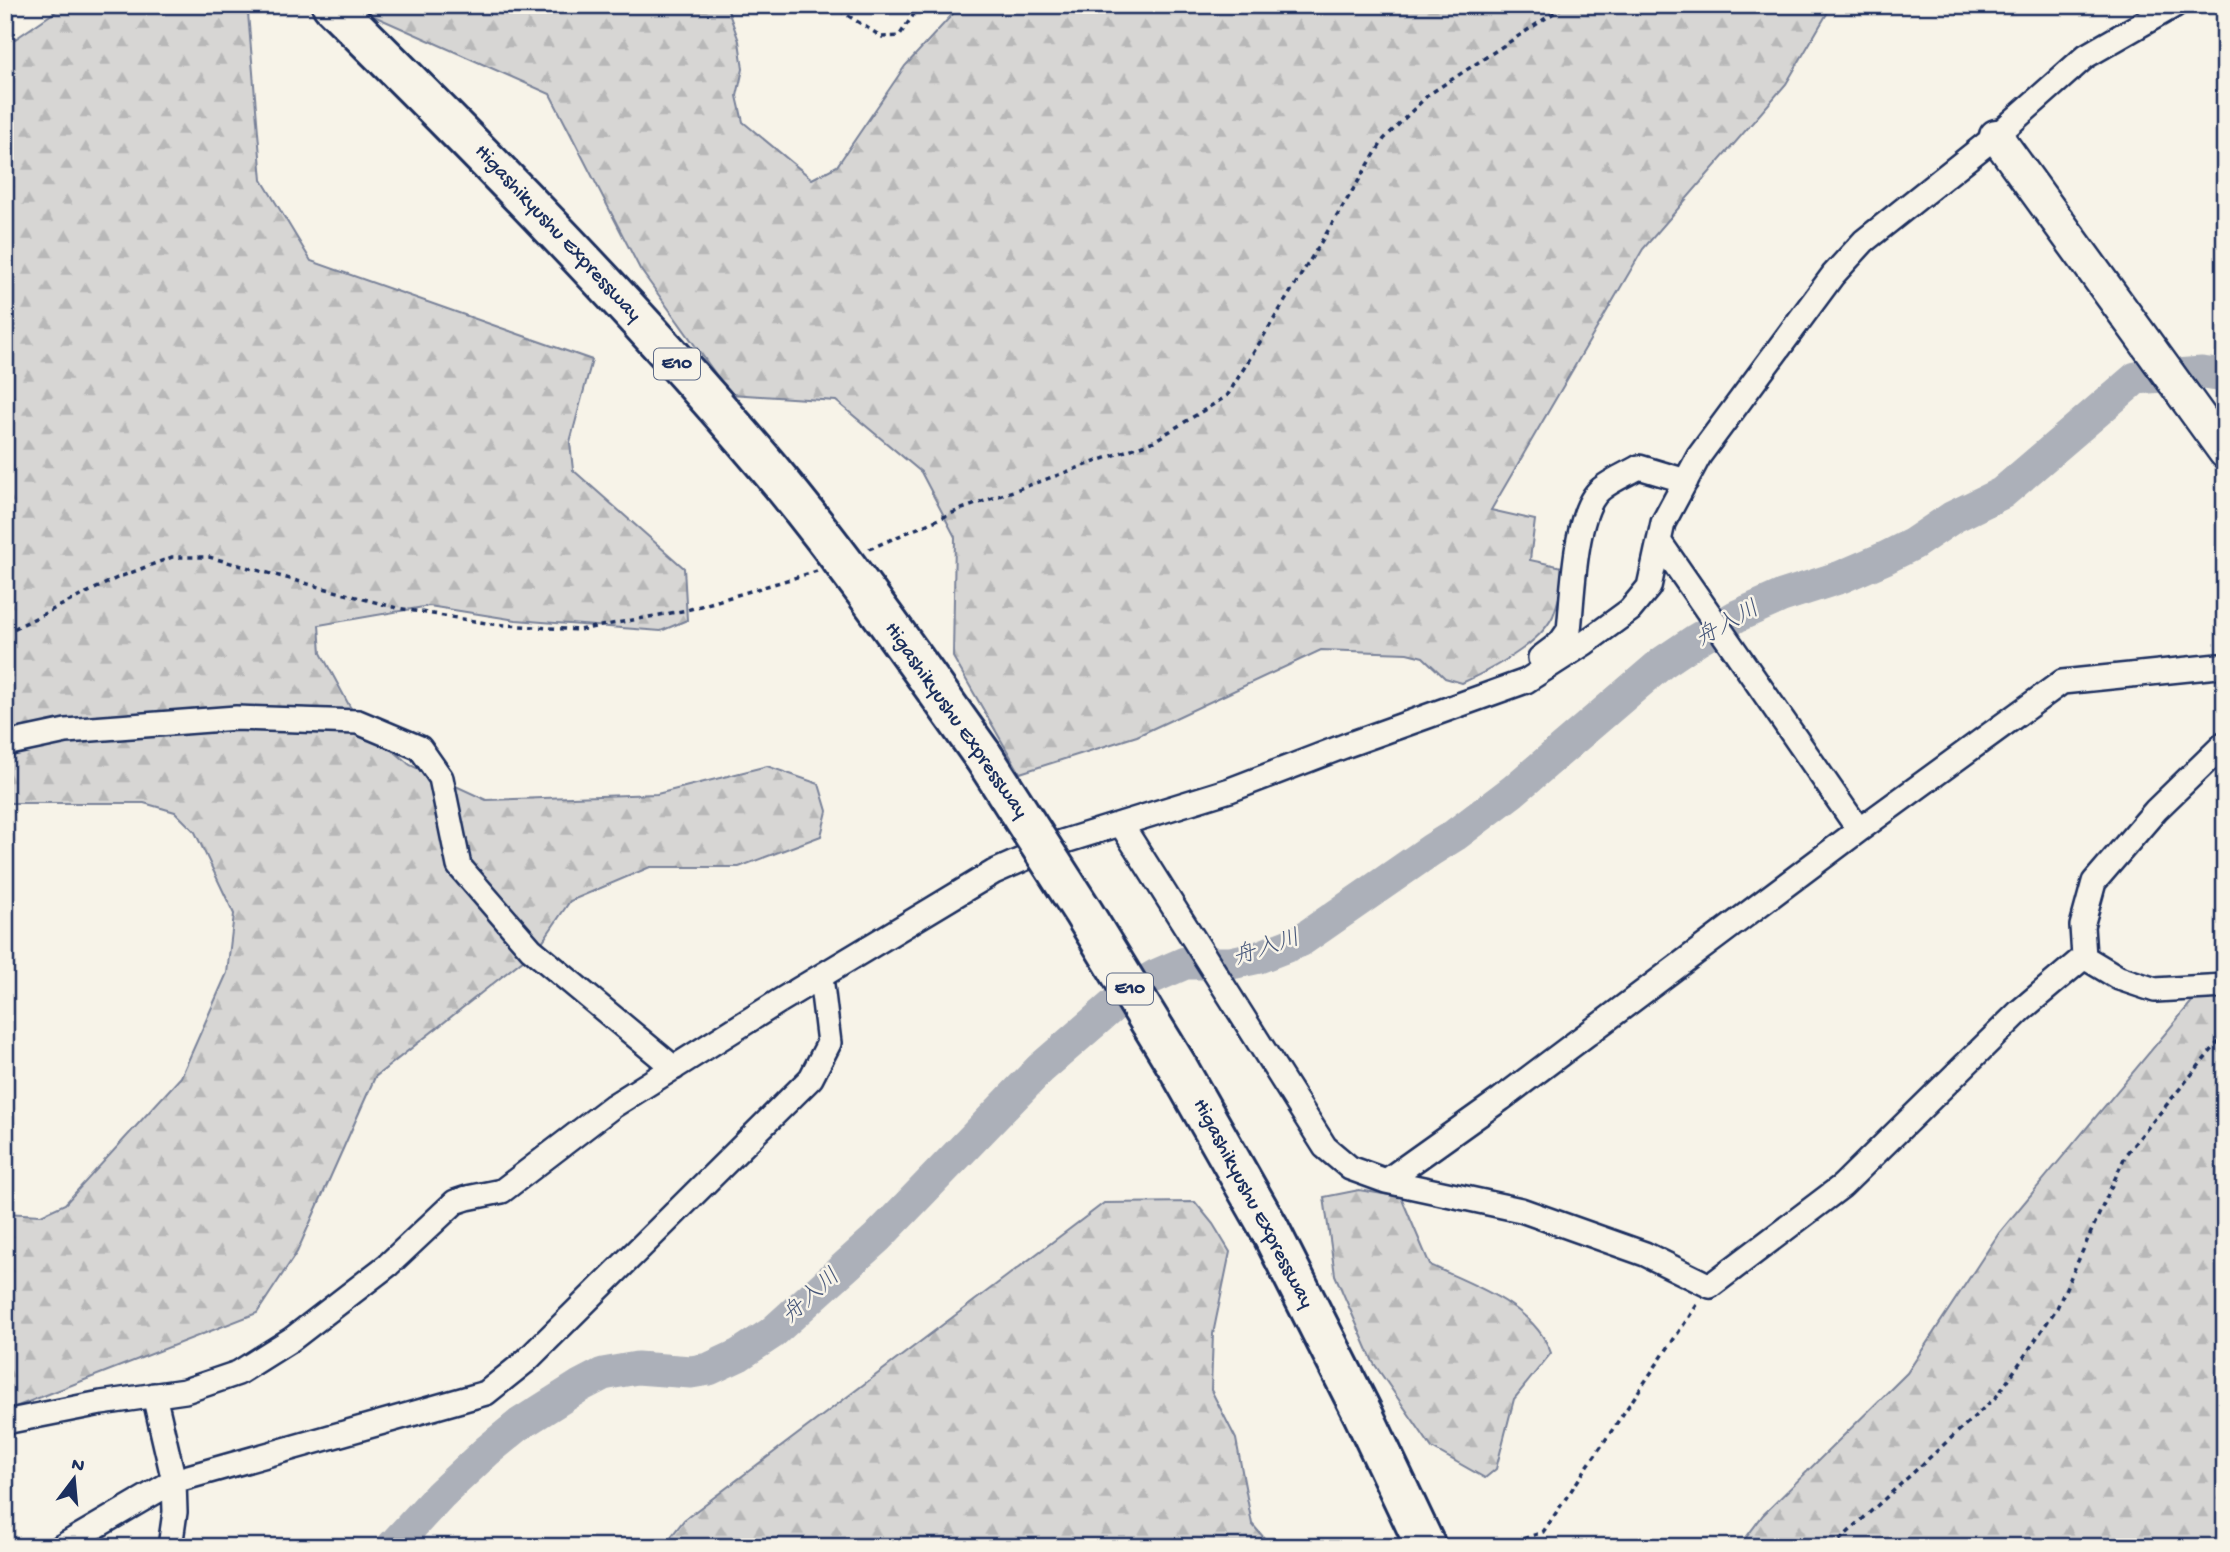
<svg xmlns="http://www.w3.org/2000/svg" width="2230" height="1552" font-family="'Gochi Hand','Klee One',sans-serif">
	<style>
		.forest { fill: url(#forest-firs); stroke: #798299; stroke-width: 2 }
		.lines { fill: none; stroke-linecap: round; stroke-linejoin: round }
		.river { stroke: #acb0b9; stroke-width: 33 }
		.street-casing { stroke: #1b2f5e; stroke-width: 28 }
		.secondary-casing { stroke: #1b2f5e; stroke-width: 37 }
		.highway-casing { stroke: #1b2f5e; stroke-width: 44 }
		.path { stroke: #1b2f5e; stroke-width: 3.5; stroke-dasharray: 5 5; stroke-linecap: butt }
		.street { stroke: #f7f3e8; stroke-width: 23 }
		.secondary { stroke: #f7f3e8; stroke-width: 32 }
		.highway { stroke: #f7f3e8; stroke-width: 38 }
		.highway-bridge-casing { stroke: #1b2f5e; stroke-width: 44; stroke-linecap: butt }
		.highway-bridge { stroke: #f7f3e8; stroke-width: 38 }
		.labels { text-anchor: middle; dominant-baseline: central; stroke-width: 5; stroke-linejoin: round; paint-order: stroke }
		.shield { fill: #f7f3e8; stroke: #5d6a87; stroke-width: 2 }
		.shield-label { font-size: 19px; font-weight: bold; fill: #1b2f5e }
		.street-label { font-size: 21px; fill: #1b2f5e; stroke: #f7f3e8 }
		.water-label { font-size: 23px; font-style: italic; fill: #465679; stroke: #f7f3e8 }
	</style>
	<defs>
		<pattern id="forest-firs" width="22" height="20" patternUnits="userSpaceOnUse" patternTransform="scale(1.75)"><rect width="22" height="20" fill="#d7d6d4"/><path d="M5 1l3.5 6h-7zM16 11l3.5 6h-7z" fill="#b8b8b8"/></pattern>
	</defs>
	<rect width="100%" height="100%" fill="#f7f3e8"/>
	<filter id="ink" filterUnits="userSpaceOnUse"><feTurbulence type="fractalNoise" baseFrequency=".0143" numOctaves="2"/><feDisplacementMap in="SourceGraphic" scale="14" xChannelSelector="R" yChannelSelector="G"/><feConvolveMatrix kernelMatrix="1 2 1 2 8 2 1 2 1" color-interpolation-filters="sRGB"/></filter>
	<g filter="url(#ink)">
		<path class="forest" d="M65,5H239L248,13L262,180L311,261L592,360L570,442L573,470L684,568L687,620L661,631L516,620L429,606L319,625L321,653L350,707L368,729L410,765L486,800L657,794L767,766L819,784L827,811L821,836L739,867H650L570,901L538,948L375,1077L297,1252L257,1313L5,1411V1213L41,1215L65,1204L181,1077L227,973L234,914L195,832L175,812L144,803H5V46Z
			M365,5H726L739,41L743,69L737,96L743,122L812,179L837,166L905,66L961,5H1832L1786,84L1643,249L1491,510L1535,520L1530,560L1567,568C1562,584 1559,601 1553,616C1539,645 1490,670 1462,683L1445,678L1423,657L1407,653L1321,650L1137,736L1020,773L953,657L955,537L921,472L836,401L730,394L640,269L550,94L367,13Z
			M2225,979V1547H1739L1763,1515L1907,1373L1999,1233L2199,993Z
			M1359,1190L1401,1197L1430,1265C1473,1285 1534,1305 1551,1353L1514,1399L1496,1469L1485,1478L1432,1448L1373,1362L1335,1275L1324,1197Z
			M1195,1202L1213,1224L1230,1252L1213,1334L1211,1390L1236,1439L1252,1524L1272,1547H663L684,1520L1104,1203Z"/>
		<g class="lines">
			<path class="river" d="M392,1547L440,1495L487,1451L520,1424L580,1386L603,1374L637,1368L691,1372L709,1369L739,1355L772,1333L877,1238L1040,1069L1131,990L1155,976L1185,963H1231L1259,957L1300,941L1431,850L1455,835L1513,791L1662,663L1696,640L1737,616L1782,596L1841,577L1885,558L1913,544L1953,517L2002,493L2136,378L2202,373L2225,376"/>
			<defs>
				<path id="street" d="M1659,541L1859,830
					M1540,658L1560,643L1569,630C1573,596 1574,510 1601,489C1612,480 1627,474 1639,467L1686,481
					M5,744L66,731L236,718L358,722L420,748L441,778L459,866L531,949L674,1068
					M1121,824L1325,1147L1350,1168L1386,1181L1521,1210L1645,1254L1710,1286L1842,1186L2020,1011L2084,957
					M2084,957L2082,926L2094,882L2156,810L2225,743
					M2084,957L2119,978L2155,990L2225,986
					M1386,1181L1501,1099L1859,830L2062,682L2218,666L2225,668
					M154,1395L174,1481L175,1512L170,1547
					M5,1422L101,1403L185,1391L238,1373L292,1339L388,1265L455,1202L467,1198L502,1191L613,1106L778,1002L994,872L1062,842L1230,790L1347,745L1526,681L1585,643L1630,610L1649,587L1663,523L1699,456L1833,275L1864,241L1996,136L2086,56L2175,5
					M61,1547L174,1481L486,1393L526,1361L811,1078L829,1043L821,977"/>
				<path id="secondary" d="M1996,136L2225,452"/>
				<path id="highway" d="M332,5C483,154 631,305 768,467C845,559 913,658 983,756
					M1269,1228L1363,1414L1426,1547"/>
			</defs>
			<use href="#street" class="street-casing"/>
			<use href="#secondary" class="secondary-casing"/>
			<use href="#highway" class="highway-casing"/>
			<path class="path" d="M831,5L882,37L899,36L920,5
				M869,549L962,509L1154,441L1227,396L1384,139L1428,95L1566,5
				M5,633L117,578L172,557H209L397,608L492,624L579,630L687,610L817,571
				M1514,1542L1543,1532L1699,1302
				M1832,1547L1998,1395L2057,1308L2126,1154L2225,1034"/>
			<use href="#street" class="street"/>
			<use href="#secondary" class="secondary"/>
			<use href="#highway" class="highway"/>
			<defs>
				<path id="highway-bridge" d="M983,756L1083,912L1177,1066L1269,1228"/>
			</defs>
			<use href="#highway-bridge" class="highway-bridge-casing"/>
			<use href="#highway-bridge" class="highway-bridge"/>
		</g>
	</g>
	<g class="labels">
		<g class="shield">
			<rect x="654" y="348.5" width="46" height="31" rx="5"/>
			<rect x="1107" y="973.5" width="46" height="31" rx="5"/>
		</g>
		<g class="shield-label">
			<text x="677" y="364">E10</text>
			<text x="1130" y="989">E10</text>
		</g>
		<g class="street-label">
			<text transform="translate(557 234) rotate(47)">Higashikyushu Expressway</text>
			<text transform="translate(955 721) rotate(55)">Higashikyushu Expressway</text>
			<text transform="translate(1252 1204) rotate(62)">Higashikyushu Expressway</text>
		</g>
		<g class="water-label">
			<text transform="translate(1728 625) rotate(-29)">舟入川</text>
			<text transform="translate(1267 949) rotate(-18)">舟入川</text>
			<text transform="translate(812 1297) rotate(-42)">舟入川</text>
		</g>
	</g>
	<rect width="2230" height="1552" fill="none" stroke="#f7f3e8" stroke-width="28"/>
	<rect x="14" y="14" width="2202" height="1524" fill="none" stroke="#1b2f5e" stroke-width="2.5" filter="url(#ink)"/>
	<g transform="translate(74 1479) rotate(16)" stroke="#f7f3e8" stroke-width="5" paint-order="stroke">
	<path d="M0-5L12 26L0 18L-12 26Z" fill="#1b2f5e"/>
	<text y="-10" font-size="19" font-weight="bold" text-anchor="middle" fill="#1b2f5e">N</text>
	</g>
</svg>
